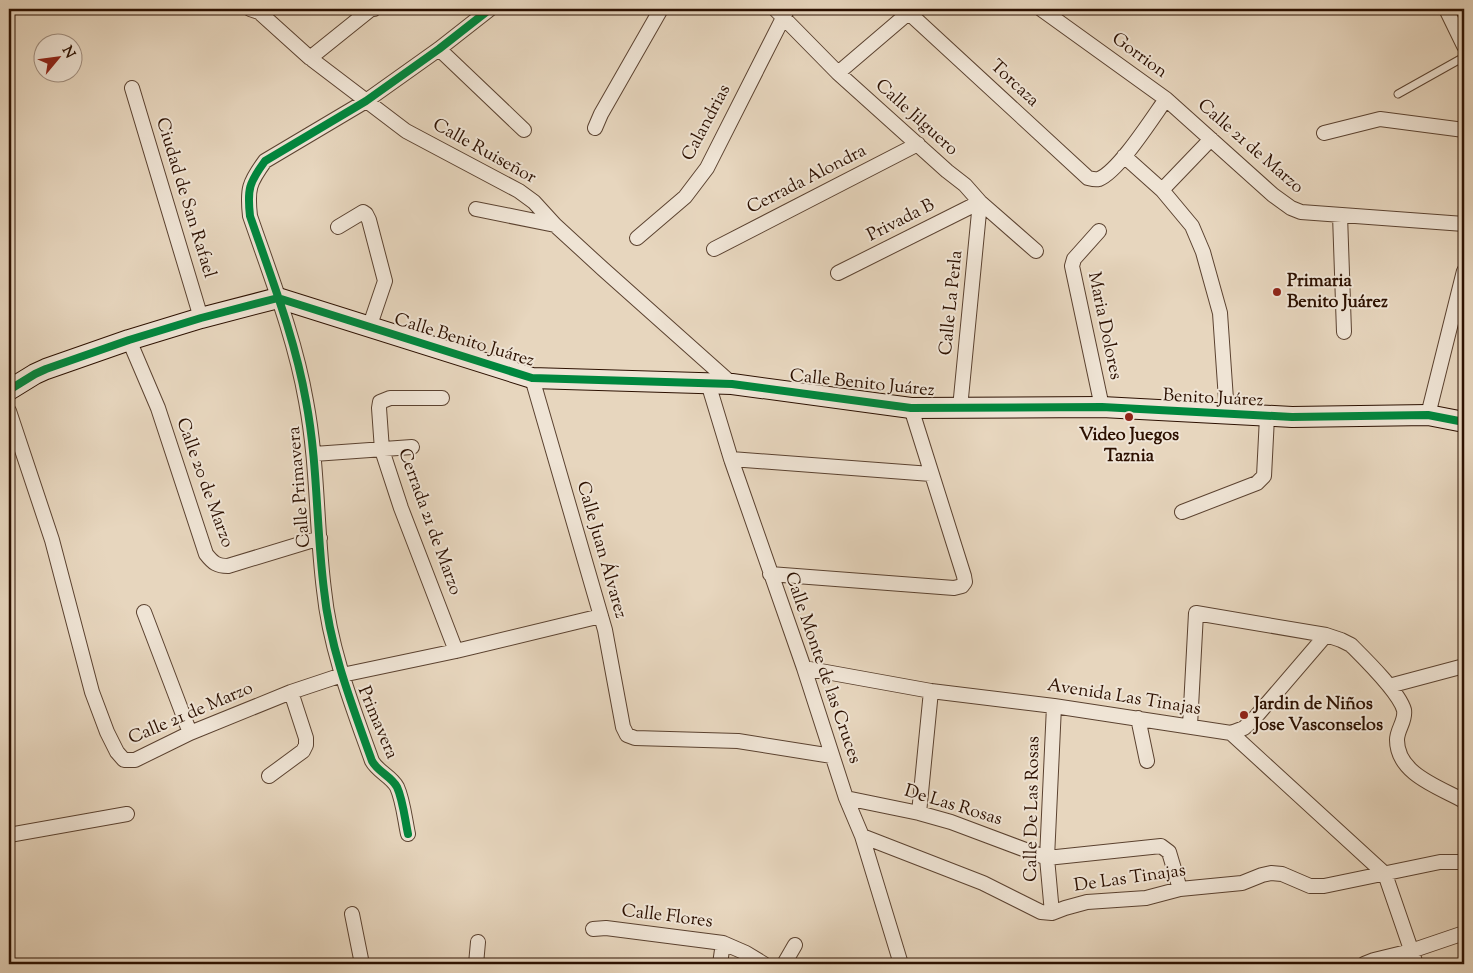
<svg xmlns="http://www.w3.org/2000/svg" width="1473" height="973" font-family="'Sorts Mill Goudy',serif">
	<style>
		.lines { fill: none; stroke-linecap: round; stroke-linejoin: round }
		.lane-casing { stroke: #5b4230; stroke-width: 9 }
		.street-casing { stroke: #5b4230; stroke-width: 16 }
		.secondary-casing { stroke: #2c1000; stroke-width: 22 }
		.lane { stroke: #efe4d5; stroke-width: 7 }
		.street { stroke: #efe4d5; stroke-width: 14 }
		.secondary { stroke: #efe4d5; stroke-width: 20 }
		.cycleway-casing { stroke: #efe4d5; stroke-width: 11 }
		.cycleway { stroke: #00873e; stroke-width: 8 }
		.poi-dot { fill: #8f2418; stroke: #efe4d5; stroke-width: 2 }
		.labels { text-anchor: middle; dominant-baseline: central; stroke-width: 4; stroke-linejoin: round; paint-order: stroke }
		.street-label { font-size: 18px; fill: #2c1000; stroke: #efe4d5 }
		.poi-label { font-size: 18px; font-weight: bold; fill: #2c1000; stroke: #efe4d5; text-anchor: start }
	</style>
	<rect width="100%" height="100%" fill="#e7d6be"/>
	<filter id="stains"><feTurbulence type="fractalNoise" baseFrequency=".004" numOctaves="4"/><feColorMatrix values="0 0 0 0 .2 0 0 0 0 .09 0 0 0 0 .02 0 0 0 .5 -.17"/></filter>
	<radialGradient id="worn" r=".72"><stop offset=".6" stop-color="#630" stop-opacity="0"/><stop offset="1" stop-color="#630" stop-opacity=".3"/></radialGradient>
	<g class="lines">
		<defs>
			<path id="lane" d="M1398,94L1464,57"/>
			<path id="street" d="M250,9L259,12L310,58L406,131L519,191L534,202L555,225L603,269L732,384
				M775,9L838,73L947,171L965,185L980,202L1036,251
				M1041,9L1166,99L1273,195L1291,208L1301,212L1464,224
				M1446,9L1464,46
				M909,13L1088,178C1092,179 1095,180 1099,179C1119,171 1153,117 1166,99
				M439,49L524,130
				M310,58L371,9H374
				M838,73L913,9
				M132,88L201,318
				M595,128L601,114L661,9
				M1324,133L1380,119L1464,130
				M1124,156L1162,190L1192,226L1203,252L1220,313L1227,414
				M1162,190L1211,139
				M476,209L555,225
				M1340,215L1344,332
				M338,227L363,212L366,214L369,220L385,281L369,328
				M1099,231L1074,259L1072,266L1102,407
				M637,238L685,197L707,168L787,10
				M714,249L918,144
				M838,273L980,202L960,408
				M129,340L158,408L206,554C213,563 217,566 228,566L320,538
				M532,378L605,630L623,727L627,735L635,738L738,741L832,756
				M708,383L731,459L804,668L846,798L862,836L901,964
				M442,398H390L380,402L379,408L382,450L401,508L456,651
				M9,411L52,540L92,692L107,732L117,752L124,760H135L190,733L291,692L342,675L456,651L601,616
				M1428,415L1464,271
				M314,454L412,447
				M731,459L931,474
				M1182,512L1257,483L1264,476L1267,417
				M770,574L954,588L962,586L965,582L964,576L911,408
				M144,612L190,733
				M804,668L931,691L1054,706L1231,733L1385,874L1416,964
				M1389,686L1464,666
				M1138,718L1147,761
				M1190,726L1196,613L1326,635L1341,640L1351,645C1365,659 1399,692 1404,710C1406,721 1397,729 1397,740C1397,774 1439,787 1464,801
				M1231,733L1244,728L1253,720L1326,635
				M269,776L303,751L306,745V738L291,692
				M846,798L919,813L951,822L1047,858L1161,846L1169,852L1180,889
				M919,813L931,691
				M408,834C405,820 403,800 397,787C391,776 378,772 372,761C352,705 330,649 324,590C316,527 318,464 306,401C295,338 271,277 250,216C247,189 249,183 265,161L366,101L439,49L490,9
				M9,835L127,814
				M862,836L983,883L1041,912L1052,913L1065,908L1087,902L1146,898L1180,889L1242,883L1262,875L1271,873L1282,874L1310,886H1324L1440,862H1464
				M1052,913L1047,858L1054,706
				M352,914L362,964
				M593,929L606,928L723,943L746,953L764,964
				M476,964L478,942
				M720,964L723,943
				M784,964L795,945
				M1364,964L1374,960L1411,951L1464,933"/>
			<path id="secondary" d="M9,390L35,374L46,369L129,340L201,318L278,298L532,378L732,384L911,408L1102,407L1292,417L1428,415L1464,422"/>
		</defs>
		<use href="#lane" class="lane-casing"/>
		<use href="#street" class="street-casing"/>
		<use href="#secondary" class="secondary-casing"/>
		<use href="#lane" class="lane"/>
		<use href="#street" class="street"/>
		<use href="#secondary" class="secondary"/>
		<defs>
			<path id="cycleway" d="M9,390L35,374L46,369L129,340L201,318L278,298L532,378L732,384L911,408L1102,407L1292,417L1428,415L1464,422
				M408,834C405,820 403,800 397,787C391,776 378,772 372,761C352,705 330,649 324,590C316,527 318,464 306,401C295,338 271,277 250,216C247,189 249,183 265,161L366,101L439,49L490,9"/>
		</defs>
		<use href="#cycleway" class="cycleway-casing"/>
		<use href="#cycleway" class="cycleway"/>
	</g>
	<g class="poi-dot">
		<circle cx="1277" cy="292" r="5"/>
		<circle cx="1129" cy="417" r="5"/>
		<circle cx="1244" cy="715" r="5"/>
	</g>
	<g class="labels">
		<g class="street-label">
			<text transform="translate(1139 56) rotate(36)">Gorrion</text>
			<text transform="translate(1014 84) rotate(43)">Torcaza</text>
			<text transform="translate(916 118) rotate(42)">Calle Jilguero</text>
			<text transform="translate(707 123) rotate(-62)">Calandrias</text>
			<text transform="translate(1250 147) rotate(41)">Calle 21 de Marzo</text>
			<text transform="translate(484 152) rotate(29)">Calle Ruiseñor</text>
			<text transform="translate(807 180) rotate(-27)">Cerrada Alondra</text>
			<text transform="translate(185 198) rotate(73)">Ciudad de San Rafael</text>
			<text transform="translate(901 221) rotate(-27)">Privada B</text>
			<text transform="translate(952 303) rotate(-84)">Calle La Perla</text>
			<text transform="translate(1104 326) rotate(78)">Maria Dolores</text>
			<text transform="translate(464 341) rotate(17)">Calle Benito Juárez</text>
			<text transform="translate(862 384) rotate(6)">Calle Benito Juárez</text>
			<text transform="translate(1213 399) rotate(3)">Benito Juárez</text>
			<text transform="translate(204 483) rotate(70)">Calle 20 de Marzo</text>
			<text transform="translate(300 487) rotate(-95)">Calle Primavera</text>
			<text transform="translate(429 522) rotate(70)">Cerrada 21 de Marzo</text>
			<text transform="translate(601 550) rotate(74)">Calle Juan Álvarez</text>
			<text transform="translate(822 668) rotate(71)">Calle Monte de las Cruces</text>
			<text transform="translate(1124 698) rotate(9)">Avenida Las Tinajas</text>
			<text transform="translate(191 714) rotate(-23)">Calle 21 de Marzo</text>
			<text transform="translate(377 723) rotate(67)">Primavera</text>
			<text transform="translate(953 806) rotate(17)">De Las Rosas</text>
			<text transform="translate(1033 809) rotate(-89)">Calle De Las Rosas</text>
			<text transform="translate(1130 879) rotate(-8)">De Las Tinajas</text>
			<text transform="translate(667 917) rotate(7)">Calle Flores</text>
		</g>
		<g class="poi-label">
			<text x="1287" y="282">Primaria<tspan x="1287" dy="21">Benito Juárez</tspan></text>
			<text x="1129" y="436" text-anchor="middle">Video Juegos<tspan x="1129" dy="21">Taznia</tspan></text>
			<text x="1254" y="705">Jardin de Niños<tspan x="1254" dy="21">Jose Vasconselos</tspan></text>
		</g>
	</g>
	<rect width="1473" height="973" fill="none" stroke="#e7d6be" stroke-width="30"/>
	<rect x="10" y="10" width="1453" height="953" fill="none" stroke="#2c1000" stroke-width="2.5"/>
	<rect x="15" y="15" width="1443" height="943" fill="none" stroke="#2c1000"/>
	<g transform="translate(58 58) rotate(61)"><circle r="24" fill="#efe4d5" stroke="#a18f80"/>
	<path d="M0-4L9 19L0 12L-9 19Z" fill="#8f2418"/>
	<text y="-8" font-size="14" font-weight="bold" text-anchor="middle" fill="#2c1000">N</text>
	</g>
	<rect width="100%" height="100%" filter="url(#stains)"/>
	<rect width="100%" height="100%" fill="url(#worn)"/>
</svg>
